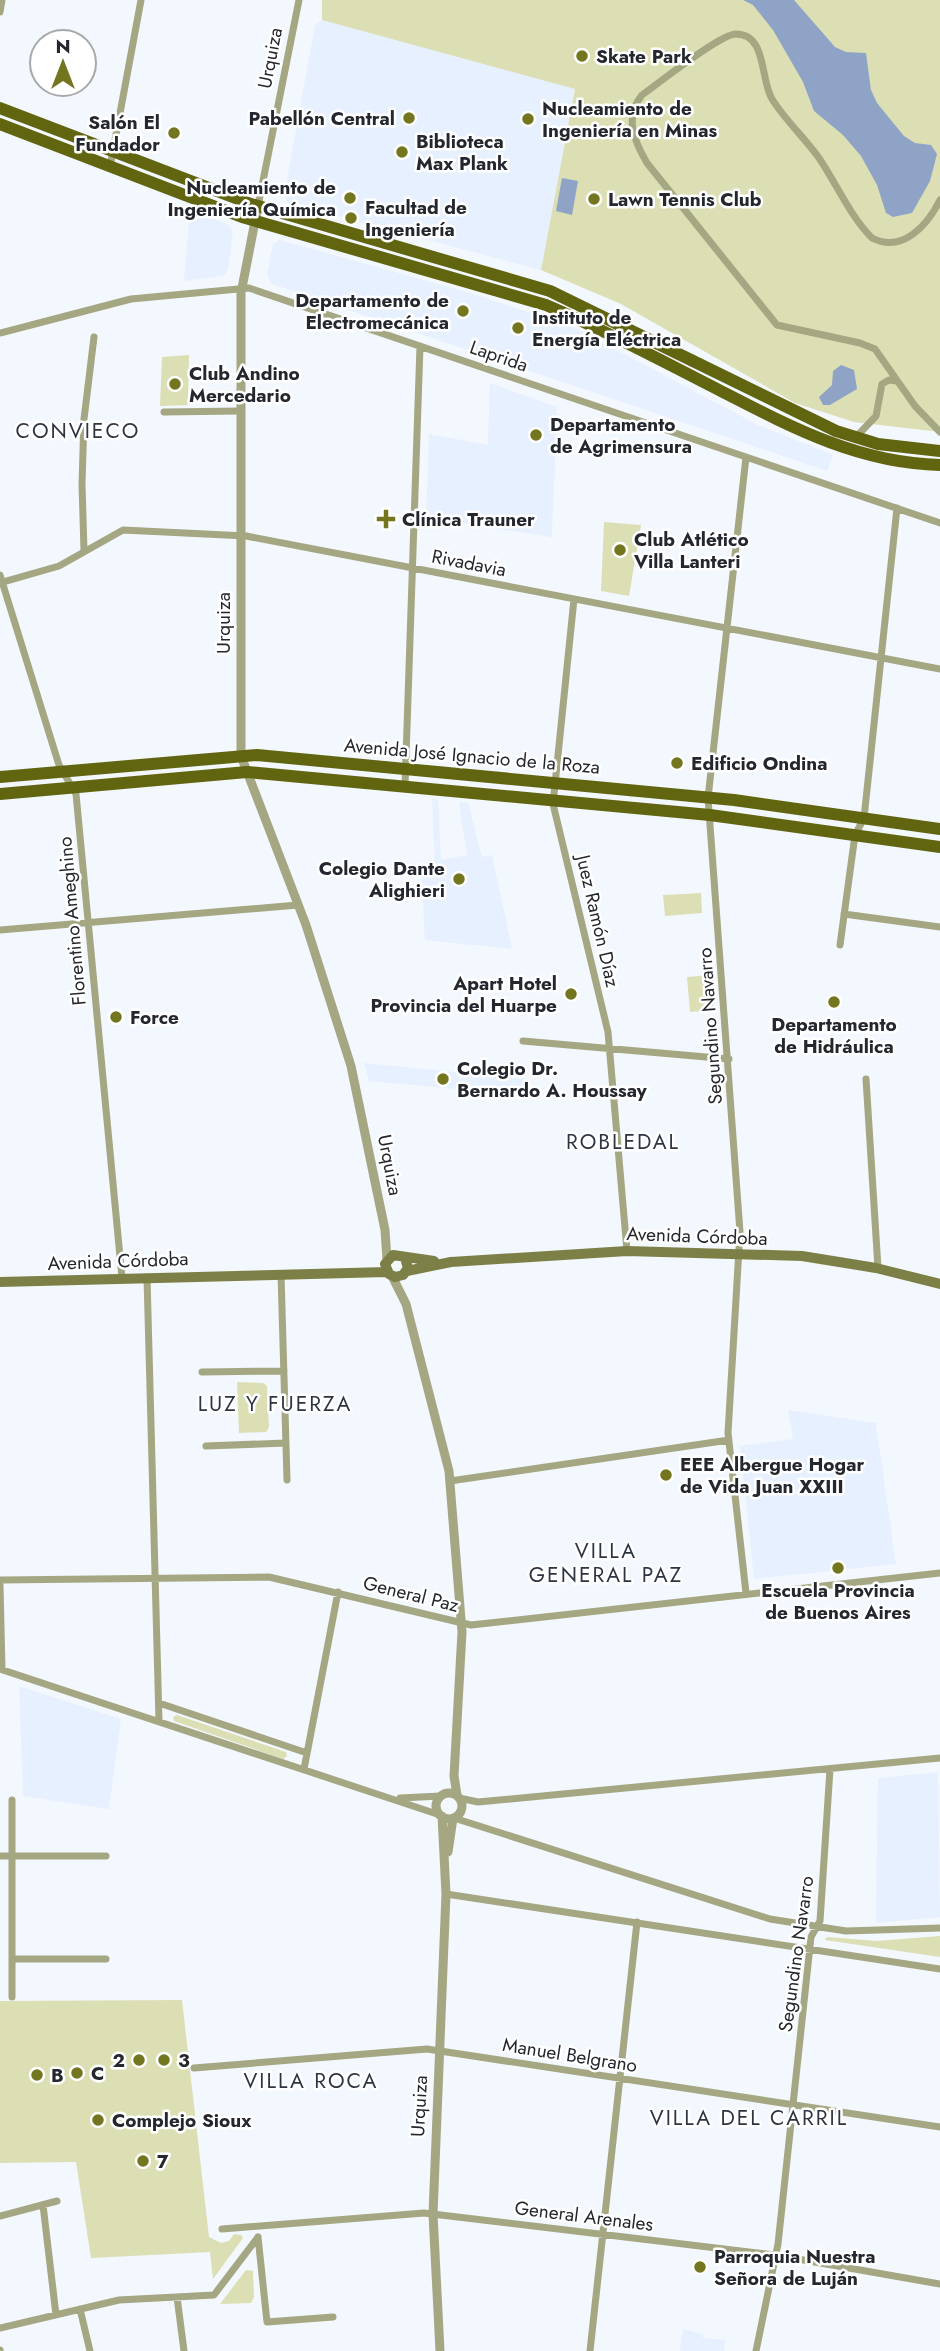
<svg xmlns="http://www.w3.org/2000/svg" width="940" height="2351" font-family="Jost,sans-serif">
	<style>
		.built { fill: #e7f0ff }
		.green { fill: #dcdfb4 }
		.water { fill: #8fa3c7 }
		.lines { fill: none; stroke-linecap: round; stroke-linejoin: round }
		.minor { stroke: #a4a781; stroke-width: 7 }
		.tertiary { stroke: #a4a781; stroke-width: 9 }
		.secondary { stroke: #7d8046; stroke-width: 10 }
		.primary { stroke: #626510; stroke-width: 12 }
		.poi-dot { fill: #73761e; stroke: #fff; stroke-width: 2.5 }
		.labels { text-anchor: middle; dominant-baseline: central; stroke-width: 5; stroke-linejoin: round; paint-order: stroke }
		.poi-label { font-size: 19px; font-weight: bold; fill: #24272e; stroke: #fff; text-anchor: start }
		.street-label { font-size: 19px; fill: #24272e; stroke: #fff }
		.neighbourhood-label { font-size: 21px; letter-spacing: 2px; fill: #2d3543; stroke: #fff }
	</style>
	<rect width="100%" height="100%" fill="#f3f7fe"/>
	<path class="built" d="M502,0L575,89L541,270L288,203L284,196L315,25L322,20L408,43Z
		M190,210L229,225L233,232L228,270L223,276L184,281Z
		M280,240L467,292L575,328L756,424L833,455L827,471L272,284L267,275L273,244Z
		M490,383L557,407L552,537L426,518L429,434L488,445Z
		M432,799L438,800L441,860L467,855L459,802L468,803L482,857L492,855L512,949L425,940L421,870H428V860H435Z
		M364,1063L524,1079L525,1095L369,1081Z
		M788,1410L876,1423L896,1564L754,1579L740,1446L793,1439Z
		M19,1686L121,1719L109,1809L23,1796Z
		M938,1772L940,1917L876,1923L878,1778Z
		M683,2329L703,2334V2338L725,2340L724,2351H680Z"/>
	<path class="green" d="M322,0H940V432L854,422L795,403L621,304L541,270L575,89L322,20Z
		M189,355L188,405L160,406L162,357Z
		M604,522L641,525L629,596L601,591Z
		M701,893L702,913L665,916L663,895Z
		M711,975L714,1010L690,1012L687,977Z
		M237,1382L263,1383L267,1386L269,1427L266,1432L239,1433Z
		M177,1715L286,1752L287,1756L283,1759L174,1721L173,1717Z
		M940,1936V1957L825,1940L827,1937L877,1941Z
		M182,2000L209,2237L221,2243L229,2241L234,2234L241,2235L243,2238L213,2279L210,2252L91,2258L76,2162L0,2163V2001Z
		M246,2270L253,2271L254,2297L251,2303L220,2304Z"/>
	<path class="water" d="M743,0H794L835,47L846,52L866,53L871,90L877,103L904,136L915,143L931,145L937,154L930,181L912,213L893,217L886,213L877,185L861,156L843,135L814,111L803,82L773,30L753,5Z
		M562,178L578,181L572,215L556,211Z
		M841,365L854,370L857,389L830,405H823L819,397L832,385L833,371Z"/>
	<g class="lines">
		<path class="minor" d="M0,12L2,0
			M110,167L141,0
			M940,200C928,224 903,254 872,238C850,216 836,183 819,158C804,137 785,120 772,99C760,79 767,34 736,34C720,34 659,83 642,95C624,117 634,141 647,163L777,325L860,343L875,349L915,406L940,432
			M258,206L299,0
			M0,333L131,299L249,288L940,523
			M164,412L240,411
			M856,437L876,416L882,384L889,380L897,381
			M746,457L708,798L740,1232L728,1433L746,1593
			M84,551L82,484L84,419L94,337
			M0,575L59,765L76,794L122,1278
			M0,583L59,566L123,530L246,536L940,669
			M574,599L553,804L608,1032L627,1251
			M405,786L420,346
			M844,914L940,927
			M0,930L298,905
			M840,945L855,835L864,818L897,508
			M523,1041L729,1059
			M866,1079L878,1268
			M281,1274L287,1480
			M147,1277L159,1721
			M202,1372L284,1371
			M206,1446L286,1443
			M450,1481L729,1440
			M0,1580L269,1577L471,1625L940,1573
			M0,1585L2,1669
			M0,1669L440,1815
			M159,1703L307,1753
			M304,1769L338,1592
			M400,1798L441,1796
			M459,1798L478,1802L940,1758
			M12,1800V1997
			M454,1818L770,1919L846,1931L940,1928
			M0,1856H106
			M446,1894L940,1969
			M12,1959H106
			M194,2068L427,2049L940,2127
			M43,2205L56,2315
			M0,2216L57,2201
			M222,2229L424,2213L775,2255L940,2284
			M258,2237L267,2322L333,2317
			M177,2297L184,2351
			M80,2309L90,2351
			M0,2328L119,2300L214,2295L258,2237
			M0,2350V2351
			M590,2351L637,1922
			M756,2351L778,2244L811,1937L820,1921L830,1769"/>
		<path class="tertiary" d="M258,206L241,293V756L306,925L351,1066L385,1230L387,1260
			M392,1276L406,1304L449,1471L462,1632L454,1776L457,1795
			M436 1806a13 13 0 1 1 26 0a13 13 0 1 1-26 0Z
			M448,1852L453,1818
			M440,2351L433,2214L446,1894L442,1816"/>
		<path class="secondary" d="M405,1258L408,1268L403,1275L395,1277L389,1274L385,1264L393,1255L434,1261
			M407,1271L451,1262L627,1251L802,1256L876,1268L940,1284
			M0,1282L387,1272"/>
		<path class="primary" d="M0,108L251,204L550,291L836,431L878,444L940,451
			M0,124L242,217L546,305C605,330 662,361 719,390C791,427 858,463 940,465
			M0,777L257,755L734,800L940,829
			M0,794L247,772L710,815L940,847"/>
	</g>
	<g class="poi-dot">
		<circle cx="582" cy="56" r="7"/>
		<circle cx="409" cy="118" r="7"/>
		<circle cx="528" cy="119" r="7"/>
		<circle cx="174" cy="133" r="7"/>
		<circle cx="402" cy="152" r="7"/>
		<circle cx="350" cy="198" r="7"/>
		<circle cx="594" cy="199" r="7"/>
		<circle cx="351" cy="218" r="7"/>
		<circle cx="463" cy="311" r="7"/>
		<circle cx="518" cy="328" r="7"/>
		<circle cx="175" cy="384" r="7"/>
		<circle cx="536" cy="435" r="7"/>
		<path d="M382.5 508.5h7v7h7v7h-7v7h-7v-7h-7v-7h7z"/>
		<circle cx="620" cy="550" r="7"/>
		<circle cx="677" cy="763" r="7"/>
		<circle cx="459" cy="879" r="7"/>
		<circle cx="571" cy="994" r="7"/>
		<circle cx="834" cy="1002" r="7"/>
		<circle cx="116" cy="1017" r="7"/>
		<circle cx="443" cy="1079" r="7"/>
		<circle cx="666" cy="1475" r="7"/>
		<circle cx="838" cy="1568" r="7"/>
		<circle cx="139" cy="2060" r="7"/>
		<circle cx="164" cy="2060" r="7"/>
		<circle cx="77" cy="2073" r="7"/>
		<circle cx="37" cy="2075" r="7"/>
		<circle cx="98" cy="2120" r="7"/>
		<circle cx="143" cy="2161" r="7"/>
		<circle cx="700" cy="2267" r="7"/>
	</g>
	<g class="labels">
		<g class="poi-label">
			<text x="596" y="56">Skate Park</text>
			<text x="542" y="108">Nucleamiento de<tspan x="542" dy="22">Ingeniería en Minas</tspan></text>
			<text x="395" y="118" text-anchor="end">Pabellón Central</text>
			<text x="160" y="122" text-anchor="end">Salón El<tspan x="160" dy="22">Fundador</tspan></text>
			<text x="416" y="141">Biblioteca<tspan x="416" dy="22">Max Plank</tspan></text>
			<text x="336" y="187" text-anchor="end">Nucleamiento de<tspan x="336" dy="22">Ingeniería Química</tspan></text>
			<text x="608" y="199">Lawn Tennis Club</text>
			<text x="365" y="207">Facultad de<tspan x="365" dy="22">Ingeniería</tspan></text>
			<text x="449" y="300" text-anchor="end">Departamento de<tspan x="449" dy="22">Electromecánica</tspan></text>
			<text x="532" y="317">Instituto de<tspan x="532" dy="22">Energía Eléctrica</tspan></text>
			<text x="189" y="373">Club Andino<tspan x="189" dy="22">Mercedario</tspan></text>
			<text x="550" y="424">Departamento<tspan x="550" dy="22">de Agrimensura</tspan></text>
			<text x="402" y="519">Clínica Trauner</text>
			<text x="634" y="539">Club Atlético<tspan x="634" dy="22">Villa Lanteri</tspan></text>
			<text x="691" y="763">Edificio Ondina</text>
			<text x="445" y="868" text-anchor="end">Colegio Dante<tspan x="445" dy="22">Alighieri</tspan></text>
			<text x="557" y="983" text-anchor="end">Apart Hotel<tspan x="557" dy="22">Provincia del Huarpe</tspan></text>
			<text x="130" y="1017">Force</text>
			<text x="834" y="1024" text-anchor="middle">Departamento<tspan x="834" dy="22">de Hidráulica</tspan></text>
			<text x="457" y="1068">Colegio Dr.<tspan x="457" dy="22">Bernardo A. Houssay</tspan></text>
			<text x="680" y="1464">EEE Albergue Hogar<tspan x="680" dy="22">de Vida Juan XXIII</tspan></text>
			<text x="838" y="1590" text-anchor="middle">Escuela Provincia<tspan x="838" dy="22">de Buenos Aires</tspan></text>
			<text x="125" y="2060" text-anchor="end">2</text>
			<text x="178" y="2060">3</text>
			<text x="91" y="2073">C</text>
			<text x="51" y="2075">B</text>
			<text x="112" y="2120">Complejo Sioux</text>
			<text x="157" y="2161">7</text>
			<text x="714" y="2256">Parroquia Nuestra<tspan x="714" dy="22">Señora de Luján</tspan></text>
		</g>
		<g class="street-label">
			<text transform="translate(270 58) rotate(-79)">Urquiza</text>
			<text transform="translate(499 356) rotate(19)">Laprida</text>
			<text transform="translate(469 563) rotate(11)">Rivadavia</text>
			<text transform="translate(223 623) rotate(-90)">Urquiza</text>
			<text transform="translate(472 756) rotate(5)">Avenida José Ignacio de la Roza</text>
			<text transform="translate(72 921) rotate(-95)">Florentino Ameghino</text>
			<text transform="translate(598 921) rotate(77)">Juez Ramón Díaz</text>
			<text transform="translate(710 1026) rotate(-94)">Segundino Navarro</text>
			<text transform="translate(390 1165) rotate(79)">Urquiza</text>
			<text transform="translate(697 1236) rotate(2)">Avenida Córdoba</text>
			<text transform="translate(118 1261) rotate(-2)">Avenida Córdoba</text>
			<text transform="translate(411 1594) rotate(14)">General Paz</text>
			<text transform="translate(796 1954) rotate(-82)">Segundino Navarro</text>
			<text transform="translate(570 2055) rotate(9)">Manuel Belgrano</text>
			<text transform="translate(419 2106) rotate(-87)">Urquiza</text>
			<text transform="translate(584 2216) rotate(7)">General Arenales</text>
		</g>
		<g class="neighbourhood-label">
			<text x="78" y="431">CONVIECO</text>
			<text x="623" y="1142">ROBLEDAL</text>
			<text x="275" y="1404">LUZ Y FUERZA</text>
			<text x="606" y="1551">VILLA<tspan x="606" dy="24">GENERAL PAZ</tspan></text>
			<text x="311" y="2081">VILLA ROCA</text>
			<text x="749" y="2118">VILLA DEL CARRIL</text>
		</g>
	</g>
	<g transform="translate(63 63)"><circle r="33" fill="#ffffff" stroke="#a7a9ab" stroke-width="2"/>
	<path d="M0-5L12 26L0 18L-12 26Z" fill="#73761e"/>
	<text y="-10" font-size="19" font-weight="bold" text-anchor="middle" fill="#24272e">N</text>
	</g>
</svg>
